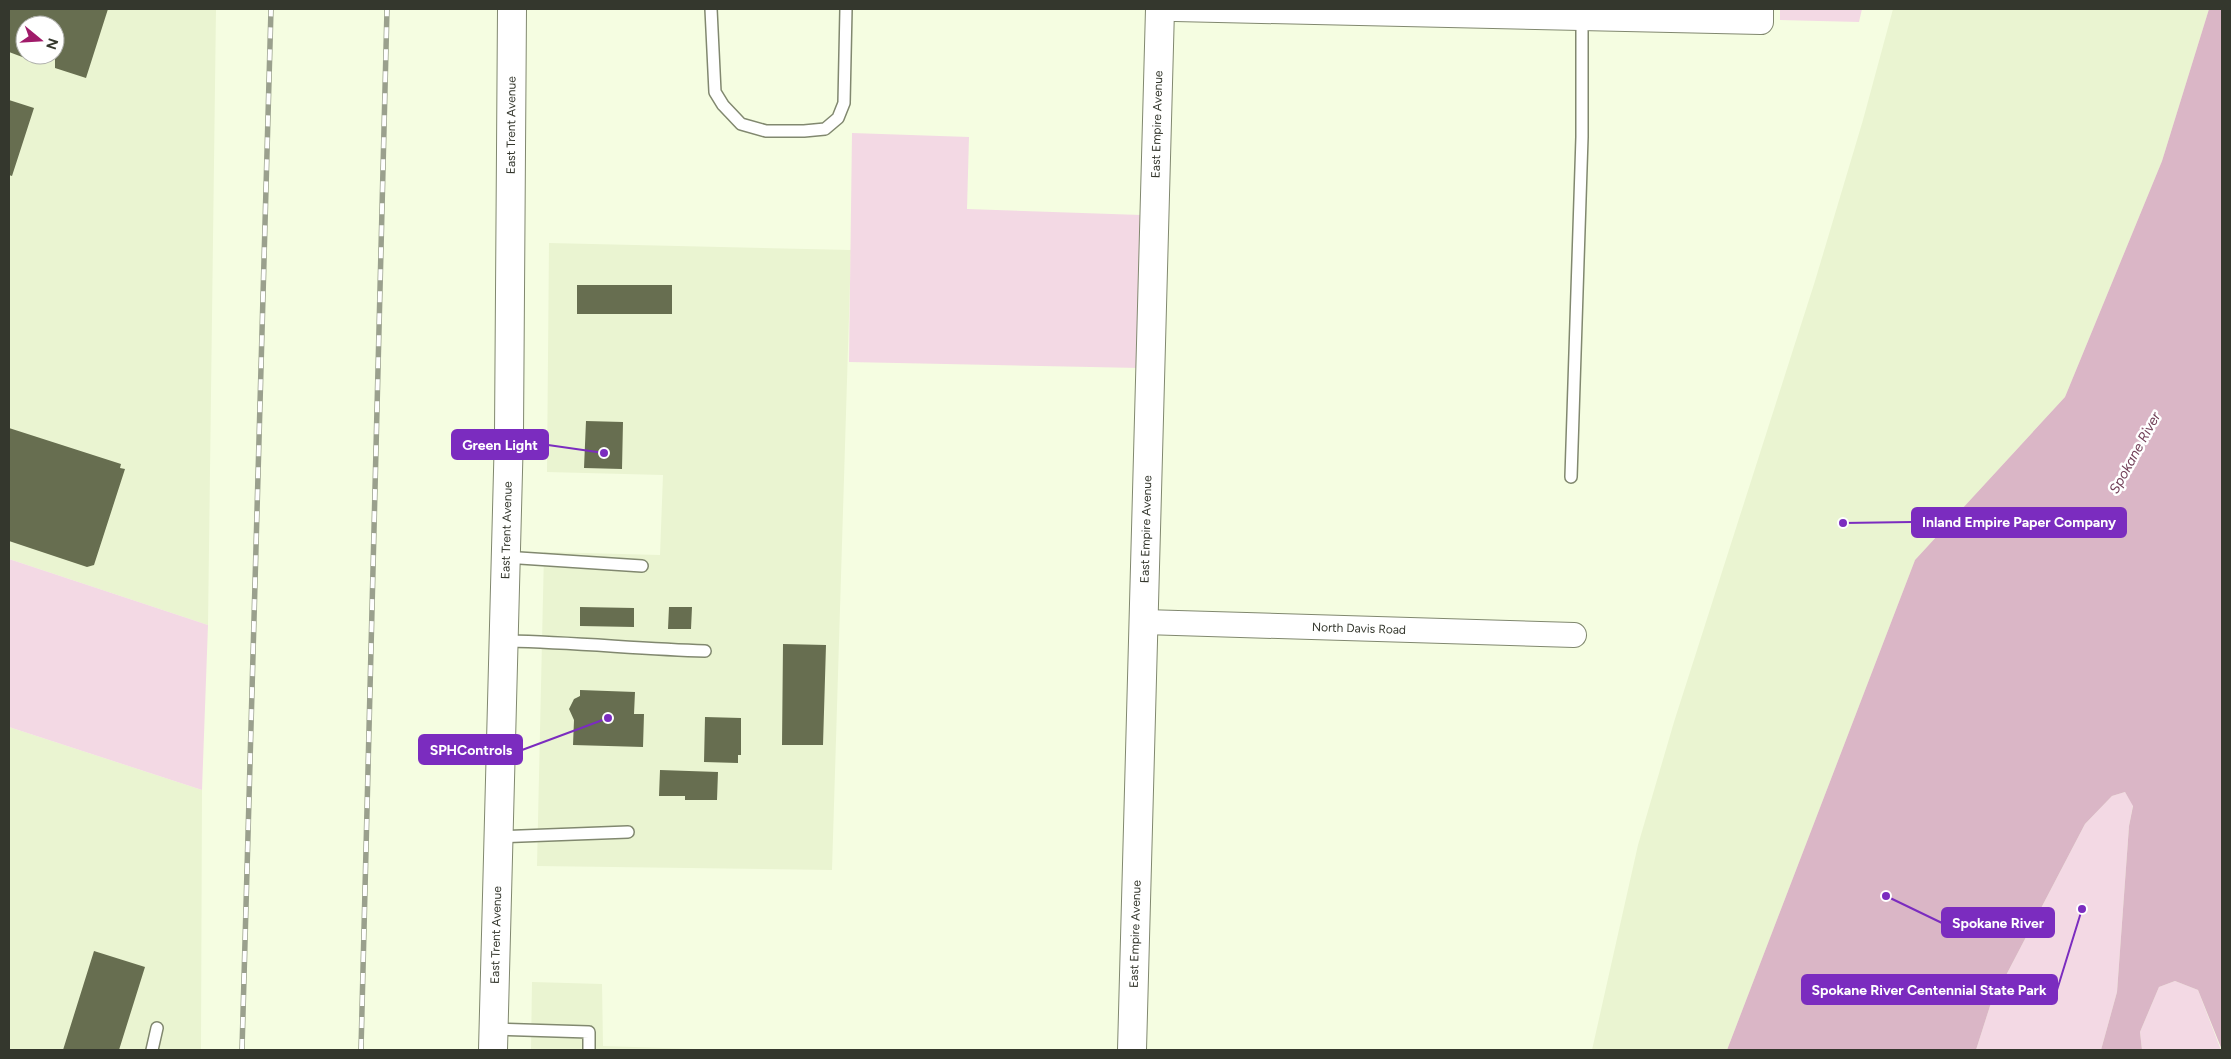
<svg xmlns="http://www.w3.org/2000/svg" width="2231" height="1059" font-family="Figtree,sans-serif">
	<style>
		.built { fill: #eaf4d1; fill-rule: evenodd }
		.green { fill: #f3d9e4 }
		.water { fill: #dab6c6 }
		.building { fill: #676e50 }
		.lines { fill: none; stroke-linecap: round; stroke-linejoin: round }
		.lane-casing { stroke: #81886f; stroke-width: 14 }
		.street-casing { stroke: #81886f; stroke-width: 26 }
		.secondary-casing { stroke: #81886f; stroke-width: 30 }
		.primary-casing { stroke: #81886f; stroke-width: 30 }
		.lane { stroke: #fff; stroke-width: 11 }
		.street { stroke: #fff; stroke-width: 24 }
		.secondary { stroke: #fff; stroke-width: 28 }
		.primary { stroke: #fff; stroke-width: 28 }
		.rail-casing { stroke: #9aa08d; stroke-width: 5.5 }
		.rail { stroke: #fff; stroke-width: 4; stroke-dasharray: 11; stroke-linecap: butt }
		.labels { text-anchor: middle; dominant-baseline: central; stroke-width: 5; stroke-linejoin: round; paint-order: stroke }
		.street-label { font-size: 12px; fill: #34372d; stroke: #fff }
		.water-label { font-size: 14px; font-style: italic; fill: #734159; stroke: #fff }
		.leader { fill: none; stroke: #7b2cbf; stroke-width: 2 }
		.callout-dot { fill: #7b2cbf; stroke: #fff; stroke-width: 2 }
		.callout { fill: #7b2cbf; stroke: #7b2cbf; stroke-width: 2 }
		.callout-label { font-size: 14px; text-anchor: middle; font-weight: bold; fill: #fff }
	</style>
	<rect width="100%" height="100%" fill="#f5fde1"/>
	<path class="built" d="M9,9H216L208,625L9,559ZM25,25H55V55H25Z
		M1893,9H2209L2162,161L2065,397L1915,560L1727,1050H1592L1638,845L1674,722L1815,281L1863,120Z
		M549,243L851,250L832,870L537,866L544,552L660,555L663,475L547,472Z
		M9,727L202,790L201,1050H9Z
		M532,982L602,984L603,1046L694,1049V1050H531Z"/>
	<path class="green" d="M1780,9H1862L1859,22L1780,20Z
		M852,133L969,137L967,209L1141,215L1140,368L849,362Z
		M9,559L208,625L202,790L9,727Z
		M2125,792L2133,805L2129,826L2117,992L2101,1050H1976L1990,1006L2085,824L2112,796Z
		M2175,981L2198,990L2221,1050H2142L2140,1032L2159,987Z"/>
	<path class="water" d="M2209,9H2222V1050L2198,990L2175,981L2159,987L2140,1032L2142,1050H2101L2117,992L2129,826L2133,806L2125,792L2112,796L2085,824L1990,1006L1976,1050H1727L1915,560L2065,397L2162,161Z"/>
	<path class="building" d="M9,9H108L86,78L55,68V25H25V58L9,52Z
		M9,100L34,108L12,176L9,175Z
		M577,285H672V314H577Z
		M586,421L623,422L622,469L584,468Z
		M9,428L121,464L120,468L125,469L94,565L87,567L9,541Z
		M580,607L634,608V627L580,626Z
		M669,607H692L691,629H668Z
		M783,644L826,645L823,745H782Z
		M580,690L635,692L634,714H644L643,747L573,745L574,720L569,709L574,699L580,696Z
		M705,717L741,718V755H738V763L704,762Z
		M660,770L718,772L717,800H685V796H659Z
		M94,951L145,967L119,1050H63Z"/>
	<g class="lines">
		<defs>
			<path id="lane" d="M711,9L715,92L723,105L741,124L766,131H804L825,129L838,118L844,103L846,9
				M1571,477L1582,137V18
				M505,557L642,566
				M503,641C571,642 638,649 705,651
				M498,837L628,832
				M493,1029L589,1032V1050
				M152,1050L157,1028"/>
			<g id="street">
				<path d="M1175,9L1761,22V9"/>
				<path id="s1" d="M1144,622L1574,635"/>
			</g>
			<g id="secondary">
				<path id="s2" d="M1132,1050L1160,9"/>
			</g>
			<g id="primary">
				<path id="s3" d="M493,1050L509,433L512,9"/>
			</g>
		</defs>
		<use href="#lane" class="lane-casing"/>
		<use href="#street" class="street-casing"/>
		<use href="#secondary" class="secondary-casing"/>
		<use href="#primary" class="primary-casing"/>
		<use href="#lane" class="lane"/>
		<use href="#street" class="street"/>
		<use href="#secondary" class="secondary"/>
		<use href="#primary" class="primary"/>
		<defs>
			<path id="rail" d="M242,1050L271,9
				M361,1050L387,9"/>
		</defs>
		<use href="#rail" class="rail-casing"/>
		<use href="#rail" class="rail"/>
	</g>
	<g class="labels">
		<g class="street-label">
			<text stroke="none"><textPath href="#s3" startOffset="925">East Trent Avenue</textPath></text>
			<text stroke="none"><textPath href="#s2" startOffset="926">East Empire Avenue</textPath></text>
			<text stroke="none"><textPath href="#s3" startOffset="520">East Trent Avenue</textPath></text>
			<text stroke="none"><textPath href="#s2" startOffset="521">East Empire Avenue</textPath></text>
			<text stroke="none"><textPath href="#s1" startOffset="215">North Davis Road</textPath></text>
			<text stroke="none"><textPath href="#s3" startOffset="115">East Trent Avenue</textPath></text>
			<text stroke="none"><textPath href="#s2" startOffset="116">East Empire Avenue</textPath></text>
		</g>
		<g class="water-label">
			<text transform="translate(2135 453) rotate(-61)">Spokane River</text>
		</g>
	</g>
	<path class="leader" d="M604 453L548 445M1843 523L1912 522M608 718L522 750M1886 896L1942 923M2082 909L2057 990"/>
	<g class="callout-dot">
		<circle cx="604" cy="453" r="5"/>
		<circle cx="1843" cy="523" r="5"/>
		<circle cx="608" cy="718" r="5"/>
		<circle cx="1886" cy="896" r="5"/>
		<circle cx="2082" cy="909" r="5"/>
	</g>
	<g class="callout">
		<rect x="452" y="430" width="96" height="29" rx="5"/>
		<rect x="1912" y="508" width="214" height="29" rx="5"/>
		<rect x="419" y="735" width="103" height="29" rx="5"/>
		<rect x="1942" y="908" width="112" height="29" rx="5"/>
		<rect x="1802" y="975" width="255" height="29" rx="5"/>
	</g>
	<g class="callout-label">
		<text x="500" y="450">Green Light</text>
		<text x="2019" y="527">Inland Empire Paper Company</text>
		<text x="471" y="755">SPHControls</text>
		<text x="1998" y="928">Spokane River</text>
		<text x="1929" y="995">Spokane River Centennial State Park</text>
	</g>
	<rect width="2231" height="1059" fill="none" stroke="#34372d" stroke-width="20"/>
	<g transform="translate(40 40) rotate(108)"><circle r="24" fill="#ffffff" stroke="#aeafab"/>
	<path d="M0-4L9 19L0 12L-9 19Z" fill="#a01b6a"/>
	<text y="-8" font-size="14" font-weight="bold" text-anchor="middle" fill="#34372d">N</text>
	</g>
</svg>
